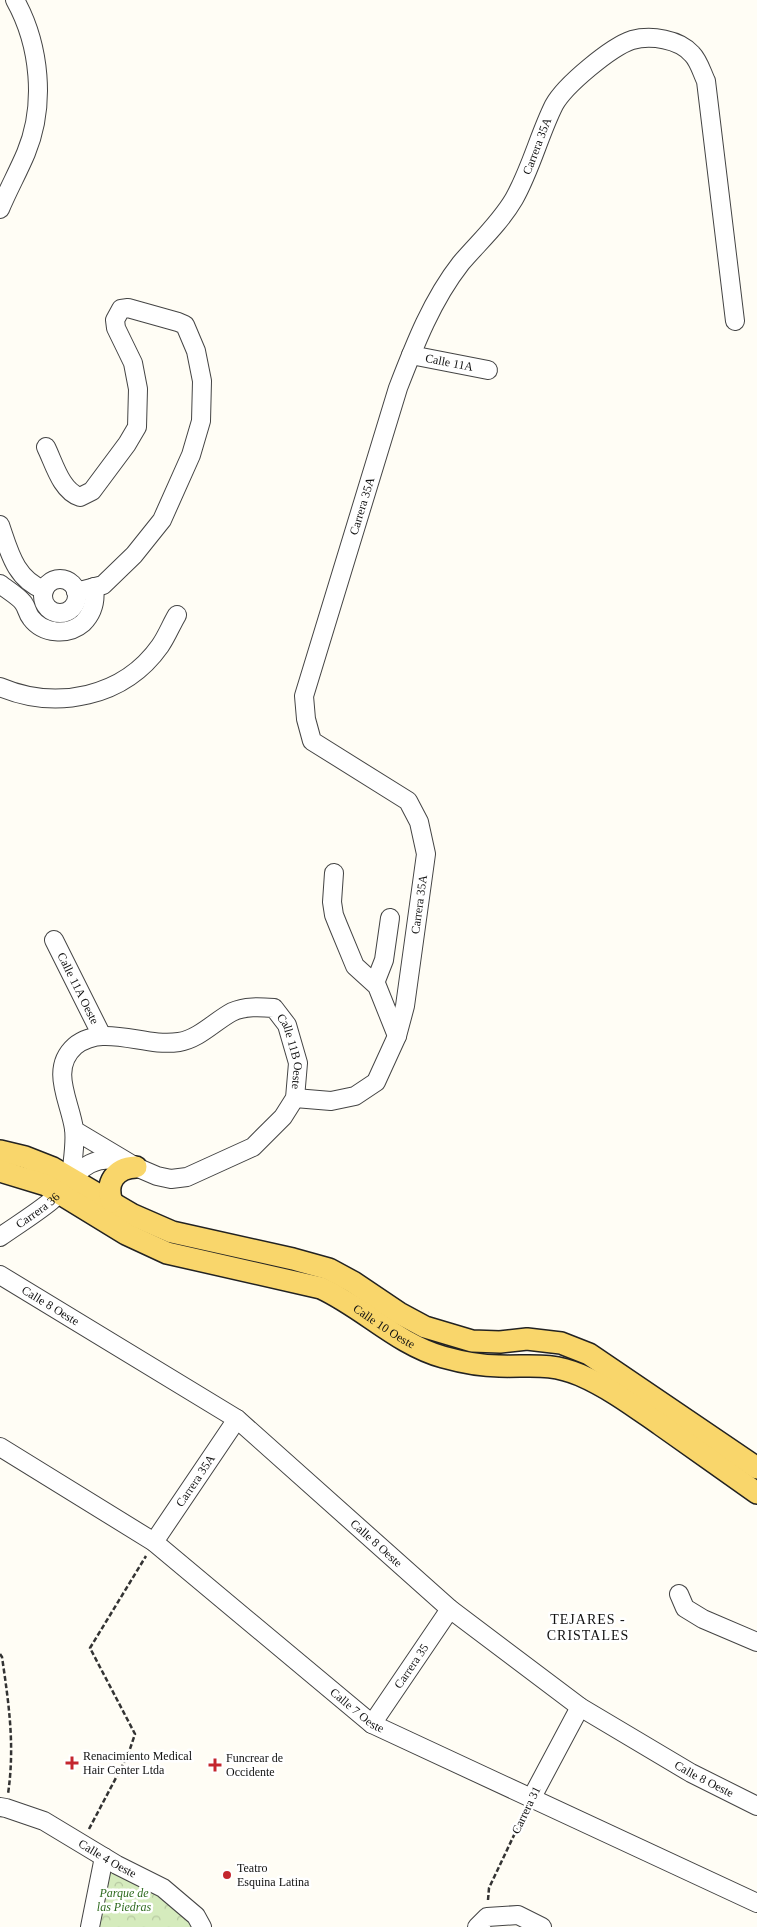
<svg xmlns="http://www.w3.org/2000/svg" width="757" height="1927" font-family="Georgia,serif">
	<style>
		.park { fill: url(#park-crowns) }
		.lines { fill: none; stroke-linecap: round; stroke-linejoin: round }
		.minor-casing { stroke: #444; stroke-width: 20 }
		.major-casing { stroke: #222; stroke-width: 24 }
		.path { stroke: #333; stroke-width: 2.5; stroke-dasharray: 5 2.5; stroke-linecap: butt }
		.minor { stroke: #fff; stroke-width: 18 }
		.major { stroke: #f9d66b; stroke-width: 21 }
		.poi-dot { fill: #c4262e; stroke: #fff; stroke-width: 2 }
		.labels { text-anchor: middle; dominant-baseline: central; stroke-width: 5; stroke-linejoin: round; paint-order: stroke }
		.street-label { font-size: 12px; fill: #111; stroke: #fff }
		.poi-label { font-size: 12px; fill: #111; stroke: #fff; text-anchor: start }
		.park-label { font-size: 12px; font-style: italic; fill: #2f6b1f; stroke: #fff }
		.neighbourhood-label { font-size: 14px; letter-spacing: 1px; fill: #111; stroke: #fff }
	</style>
	<defs>
		<pattern id="park-crowns" width="20" height="18" patternUnits="userSpaceOnUse" patternTransform="scale(1.25)"><rect width="20" height="18" fill="#d5ebbd"/><path d="M2 6a3 3 0 1 1 6 0M12 15a3 3 0 1 1 6 0" fill="none" stroke="#b6c8a1"/></pattern>
	</defs>
	<rect width="100%" height="100%" fill="#fffdf5"/>
	<path class="park" d="M104,1857L118,1865L202,1927H90Z"/>
	<g class="lines">
		<defs>
			<g id="minor">
				<path d="M0,209C8,190 18,172 26,153C46,105 40,45 15,0"/>
				<path id="s1" d="M411,355L488,370"/>
				<path d="M46,447C54,463 61,491 80,497L92,491L127,444L137,427L138,389L133,363L116,328L115,320L121,309L128,308L178,322L185,325L196,351L202,381L201,421L191,455L162,520L134,555L103,585L76,592"/>
				<path d="M0,525C9,551 15,579 44,590"/>
				<circle cx="60" cy="596" r="17"/>
				<path d="M0,584C6,589 21,598 24,604C27,608 27,613 31,618C43,634 68,636 83,623C93,613 96,601 94,587"/>
				<path d="M0,687C57,711 124,697 160,646C167,636 171,625 177,615"/>
				<path d="M334,873L332,902L334,915L338,925L355,966L377,986L397,1036"/>
				<path id="s2" d="M54,940L102,1036"/>
				<path d="M375,983L384,960L390,918"/>
				<path id="s3" d="M295,1098L331,1101L355,1096L376,1082L397,1036L405,1006L426,854L419,822L408,801L312,741L306,719L304,696L398,388C415,344 432,300 461,263C479,242 500,223 514,199C531,169 539,135 554,105C565,85 611,47 632,40C651,35 679,39 692,54C699,61 702,73 706,81L735,321"/>
				<path id="s4" d="M71,1178C72,1163 76,1144 74,1129C70,1101 49,1069 75,1046C82,1040 94,1036 103,1036C129,1035 153,1046 179,1042C199,1039 215,1021 232,1012C245,1006 260,1007 274,1008L287,1025L298,1063L295,1098L283,1117L253,1147L187,1177L171,1179L157,1176L136,1167L74,1130"/>
				<path id="s5" d="M0,1237C17,1225 35,1214 51,1201C56,1197 60,1192 64,1187C82,1166 95,1155 124,1161"/>
				<path id="s6" d="M0,1275L237,1419L450,1609L580,1707L691,1773L757,1806"/>
				<path id="s7" d="M0,1447L154,1542L372,1724L757,1903"/>
				<path id="s8" d="M154,1542L237,1419"/>
				<path d="M679,1594L685,1608L703,1619L757,1642"/>
				<path id="s9" d="M372,1724L450,1609"/>
				<path d="M531,1799L580,1707"/>
				<path id="s10" d="M0,1807L6,1808L44,1821L117,1865L163,1888L196,1916L202,1927"/>
				<path d="M90,1927L104,1857"/>
				<path d="M477,1927L487,1917L518,1915L542,1927"/>
			</g>
			<g id="major">
				<path d="M0,1151L25,1157L53,1168L133,1215L172,1232L293,1259L329,1269L353,1282L399,1313L425,1327L472,1341L500,1342L527,1339L561,1343L589,1354L757,1468"/>
				<path id="s11" d="M0,1171L46,1185L126,1234L167,1253L321,1288C364,1308 397,1344 443,1357C461,1362 480,1366 499,1366C529,1367 550,1362 580,1375C610,1388 635,1407 661,1425C693,1448 725,1470 757,1493"/>
				<path d="M112,1202C105,1183 115,1168 136,1167"/>
			</g>
		</defs>
		<use href="#minor" class="minor-casing"/>
		<use href="#major" class="major-casing"/>
		<path class="path" d="M0,1654L2,1657C9,1705 15,1746 8,1794
			M89,1829L128,1755L135,1734L90,1648L146,1556
			M488,1900L489,1888L524,1814"/>
		<use href="#minor" class="minor"/>
		<use href="#major" class="major"/>
	</g>
	<g class="poi-dot">
		<path d="M69.5 1755.5h5v5h5v5h-5v5h-5v-5h-5v-5h5z"/>
		<path d="M212.5 1757.5h5v5h5v5h-5v5h-5v-5h-5v-5h5z"/>
		<circle cx="227" cy="1875" r="5"/>
	</g>
	<g class="labels">
		<g class="street-label">
			<text stroke="none"><textPath href="#s3" startOffset="1140">Carrera 35A</textPath></text>
			<text stroke="none"><textPath href="#s1" startOffset="39">Calle 11A</textPath></text>
			<text stroke="none"><textPath href="#s3" startOffset="735">Carrera 35A</textPath></text>
			<text stroke="none"><textPath href="#s3" startOffset="270">Carrera 35A</textPath></text>
			<text stroke="none"><textPath href="#s2" startOffset="54">Calle 11A Oeste</textPath></text>
			<text stroke="none"><textPath href="#s4" startOffset="396">Calle 11B Oeste</textPath></text>
			<text stroke="none"><textPath href="#s5" startOffset="46">Carrera 36</textPath></text>
			<text stroke="none"><textPath href="#s6" startOffset="59">Calle 8 Oeste</textPath></text>
			<text stroke="none"><textPath href="#s11" startOffset="419">Calle 10 Oeste</textPath></text>
			<text stroke="none"><textPath href="#s8" startOffset="74">Carrera 35A</textPath></text>
			<text stroke="none"><textPath href="#s6" startOffset="464">Calle 8 Oeste</textPath></text>
			<text stroke="none"><textPath href="#s9" startOffset="70">Carrera 35</textPath></text>
			<text stroke="none"><textPath href="#s7" startOffset="445">Calle 7 Oeste</textPath></text>
			<text stroke="none"><textPath href="#s6" startOffset="869">Calle 8 Oeste</textPath></text>
			<text transform="translate(526 1810) rotate(-64)">Carrera 31</text>
			<text stroke="none"><textPath href="#s10" startOffset="120">Calle 4 Oeste</textPath></text>
		</g>
		<g class="poi-label">
			<text x="83" y="1756">Renacimiento Medical<tspan x="83" dy="14">Hair Center Ltda</tspan></text>
			<text x="226" y="1758">Funcrear de<tspan x="226" dy="14">Occidente</tspan></text>
			<text x="237" y="1868">Teatro<tspan x="237" dy="14">Esquina Latina</tspan></text>
		</g>
		<g class="park-label">
			<text x="124" y="1893">Parque de<tspan x="124" dy="14">las Piedras</tspan></text>
		</g>
		<g class="neighbourhood-label">
			<text x="588" y="1619">TEJARES -<tspan x="588" dy="16">CRISTALES</tspan></text>
		</g>
	</g>
</svg>
